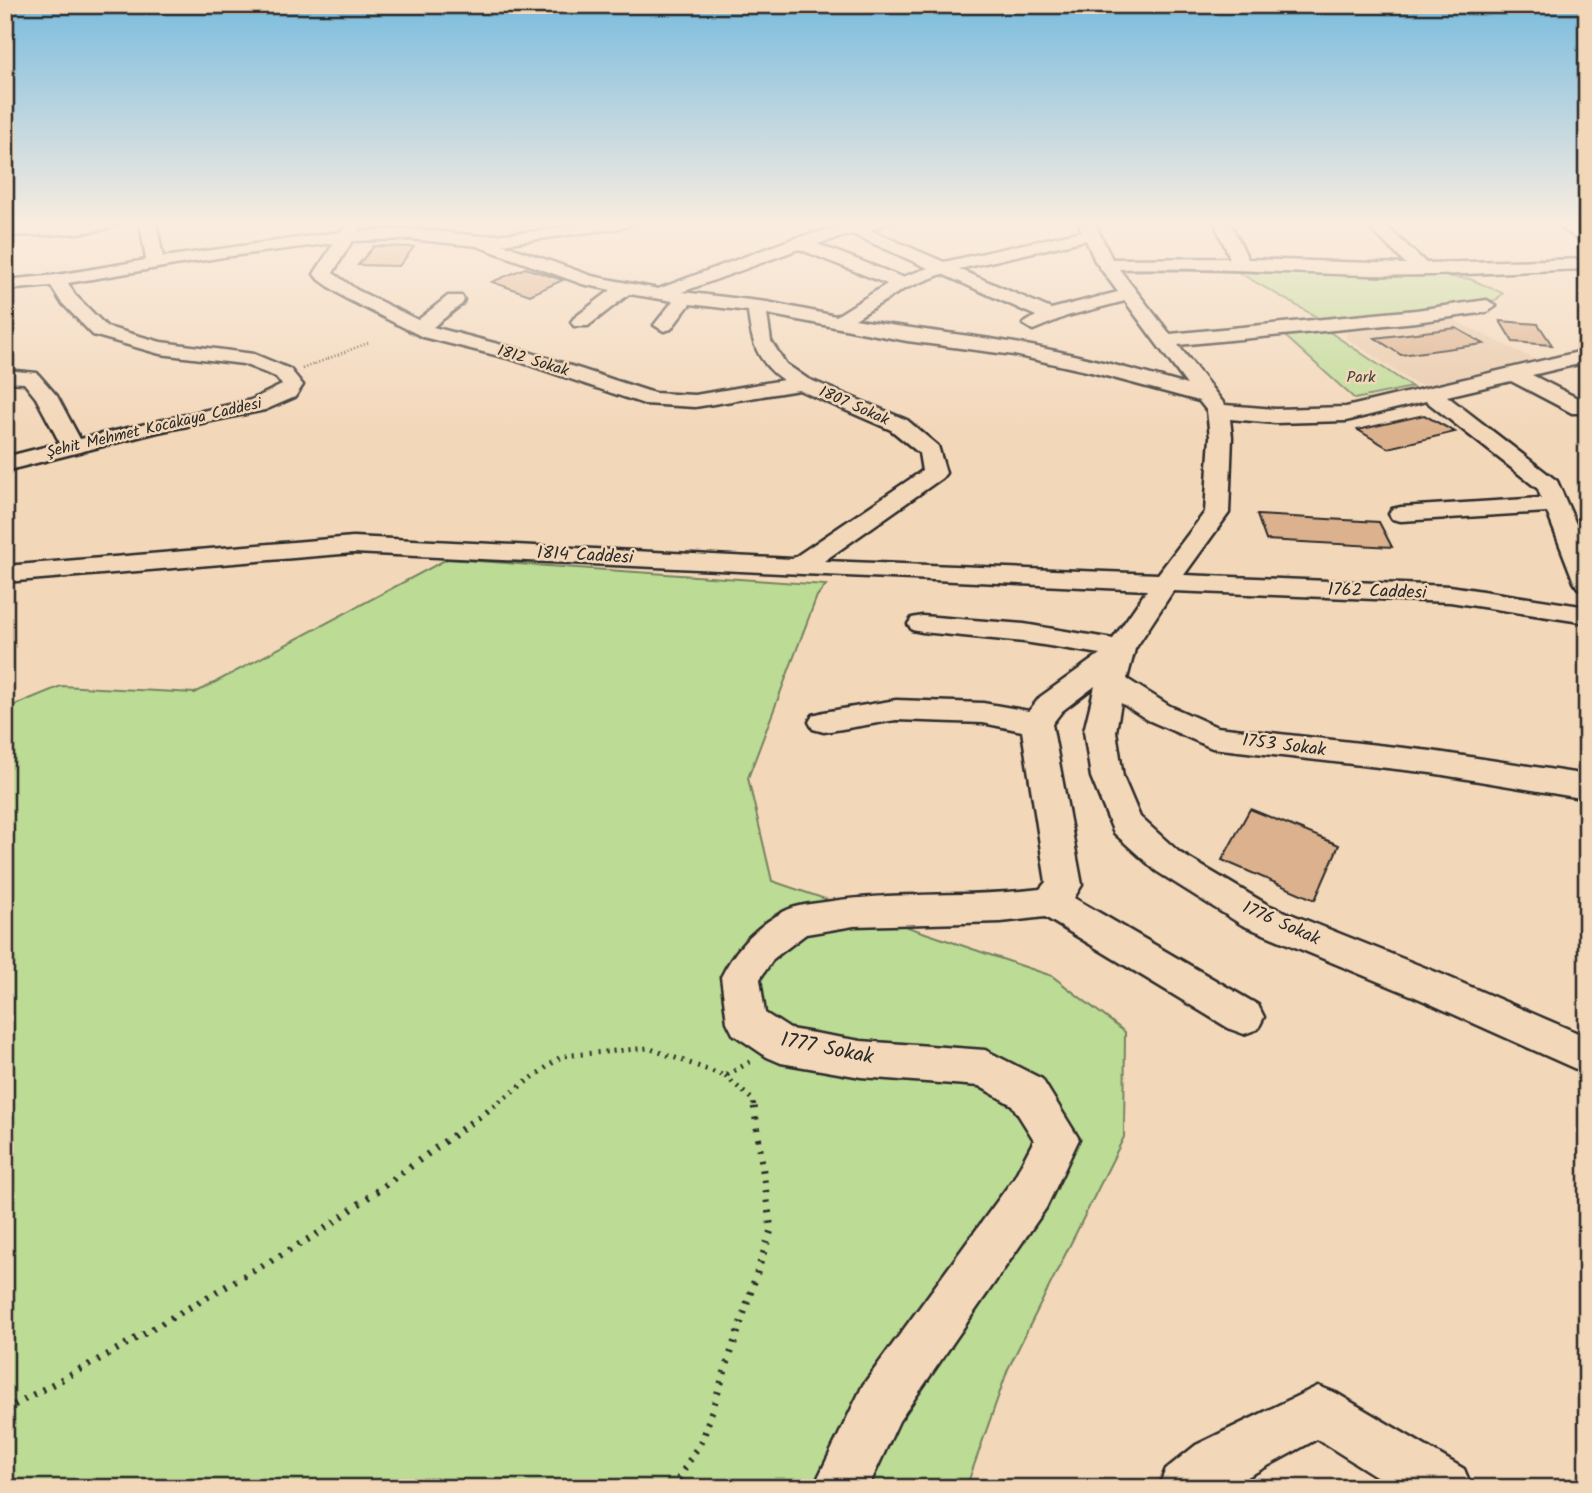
<svg xmlns="http://www.w3.org/2000/svg" width="1592" height="1493" font-family="Kalam,sans-serif">
	<style>
		.built { fill: #e8c9a9 }
		.green { fill: #bcdb94; stroke: #748360; stroke-width: 2 }
		.building { fill: #dcb18d; stroke: #2b2b2b; stroke-width: 2 }
		.lines { fill: none; stroke-linecap: round; stroke-linejoin: round }
		.minor-casing { stroke: #2b2b2b; stroke-width: 5 }
		.path-far2 { stroke: #2b2b2b; stroke-width: 2.5; stroke-dasharray: 1 2.5; stroke-linecap: butt }
		.path-far1 { stroke: #2b2b2b; stroke-width: 5; stroke-dasharray: 2 6; stroke-linecap: butt }
		.path { stroke: #2b2b2b; stroke-width: 7; stroke-dasharray: 2.5 8; stroke-linecap: butt }
		.minor { fill: #f3d7b9; fill-rule: evenodd }
		.labels { text-anchor: middle; dominant-baseline: central; stroke-width: 5; stroke-linejoin: round; paint-order: stroke }
		.far-street-label { font-size: 16px; fill: #2b2b2b; stroke: #f3d7b9 }
		.far-park-label { font-size: 16px; fill: #41453b; stroke: #f3d7b9 }
		.street-label { font-size: 18px; fill: #2b2b2b; stroke: #f3d7b9 }
		.near-street-label { font-size: 21px; fill: #2b2b2b; stroke: #f3d7b9 }
	</style>
	<rect width="100%" height="100%" fill="#f3d7b9"/>
	<filter id="ink" filterUnits="userSpaceOnUse"><feTurbulence type="fractalNoise" baseFrequency=".0143" numOctaves="2"/><feDisplacementMap in="SourceGraphic" scale="14" xChannelSelector="R" yChannelSelector="G"/><feConvolveMatrix kernelMatrix="1 2 1 2 8 2 1 2 1" color-interpolation-filters="sRGB"/></filter>
	<g filter="url(#ink)">
		<path class="built" d="M1450,318L1538,361L1430,387L1414,383L1346,338L1347,329Z"/>
		<path class="green" d="M1229,267L1416,273L1470,279L1503,293L1496,300L1415,314L1322,320Z
			M1328,331L1412,387L1355,399L1285,336Z
			M447,559L826,585L817,596L748,778L772,881L1052,976L1125,1032L1124,1137L1008,1369L966,1488H5V709L61,686L195,693Z"/>
		<path class="building" d="M374,246L414,247L399,266L358,265Z
			M525,268L563,280L530,295L492,282Z
			M1500,321L1538,324L1552,345L1513,342Z
			M1456,328L1484,344L1401,355L1375,338Z
			M1424,415L1455,432L1388,448L1358,430Z
			M1257,515L1379,522L1392,547L1266,540Z
			M1250,809L1339,845L1315,900L1222,860Z"/>
		<g class="lines">
			<defs>
				<path id="minor" d="M80,222H121C105,236 29,235 5,236V226Z
					M140,222H156L163,257L341,232L347,222H363L358,231L410,229L480,236L539,231L593,222H634L626,227L502,244L592,276L658,289L792,239L860,222H890L870,230L944,262L1082,231L1078,222H1094L1112,259L1230,258L1214,222H1230L1248,259L1406,264L1364,222H1382L1426,263L1587,259V269C1514,271 1441,277 1369,275C1285,273 1203,267 1119,269L1170,334L1416,310L1487,300L1496,306L1487,312L1416,322L1178,345L1225,405L1275,409L1346,407L1587,350V362L1532,375L1587,403V413H1572L1511,381L1447,396L1557,481L1587,549V590L1578,588L1574,582L1547,512L1401,521L1392,519L1389,514L1392,509L1401,507L1541,498L1538,489L1426,401L1346,421L1275,423L1230,419L1232,437L1229,513L1184,575L1450,586L1587,607V623L1450,602L1173,591L1135,649L1127,679L1170,706L1217,727L1431,751L1587,775V799L1431,773L1212,748L1148,720L1121,703L1116,731L1123,777L1140,817L1180,853L1268,905L1441,974L1587,1037V1074L1413,996L1242,925L1156,871L1114,833L1091,777L1084,731L1095,686L1062,711L1052,724L1082,885L1074,898L1258,1005L1264,1017L1258,1029L1244,1034L1230,1029L1045,917L1001,922L854,926L806,934L773,959L760,979L765,1013L790,1029L861,1041L985,1050L1042,1079L1079,1139L1046,1208L899,1421L868,1488H813L863,1385L1014,1178L1034,1140L1012,1105L979,1086L861,1077L781,1063L767,1057L733,1034L727,1022L721,977C735,949 755,927 783,912C795,905 811,904 825,902C896,891 968,898 1040,889L1046,882L1022,731L983,723L896,720L824,732L813,729L809,722L813,715L824,712L896,700L983,703L1029,711L1040,697L1100,654L1024,642L922,632L912,630L908,624L912,618L922,616L1024,624L1113,639L1147,590L353,553L5,582V566L353,537L792,559L922,471L919,453L891,430L799,390L695,407L644,404L511,359L423,337L345,298L317,278L314,274L334,243L223,257L68,283L75,295L107,327L161,342L254,354L290,369L303,385L295,397L265,410L158,432L5,471V457L60,443L36,398L24,383L5,382V370L37,373L57,396L80,439L251,400L282,385L276,377L243,364L160,354L93,335L61,302L51,286L5,290V280L57,275L146,260ZM852,234L928,268L902,277L817,244ZM410,239L477,246L582,284L611,290L574,318L571,322L574,326H588L629,294L673,301L654,325L664,331L671,329L690,304L748,311C751,341 757,362 783,380L695,395L654,393L525,351L433,327L462,304L464,300L462,296H448L418,320L357,290L333,273L352,241ZM1086,240L1095,261L1118,292L1051,309L959,269ZM799,249L887,284L836,316L767,302L682,292ZM942,274L1036,316L1023,324L1033,330L1067,316L1125,301L1187,385C1130,369 1073,353 1015,343C962,334 908,329 855,319L904,289ZM767,314L907,341L1014,355L1091,372L1199,401L1207,411L1210,437L1205,512L1158,574L824,561L942,478L946,473L938,446L907,420L808,379L786,364L771,341Z
					M1553,222H1572L1587,233V246Z
					M1318,1386L1336,1393L1464,1469L1472,1488H1395L1317,1439L1227,1488H1158L1166,1469L1196,1445Z"/>
			</defs>
			<use href="#minor" class="minor-casing"/>
			<path class="path-far2" d="M302,369L370,342"/>
			<path class="path-far1" d="M725,1076L753,1100L754,1106
				M493,1106L562,1056L648,1048L725,1076L755,1059"/>
			<path class="path" d="M5,1410L107,1355L319,1233L495,1105
				M673,1488L703,1438L771,1230L754,1105"/>
			<use href="#minor" class="minor"/>
		</g>
	</g>
	<linearGradient id="sky" x2="0" y2="1"><stop stop-color="#7abcde"/><stop offset="0.52" stop-color="#faede0"/><stop offset="1" stop-color="#faede0" stop-opacity="0"/></linearGradient>
	<rect width="1592" height="431" fill="url(#sky)"/>
	<g class="labels">
		<g class="far-street-label">
			<text transform="translate(533 361) rotate(17)">1812 Sokak</text>
			<text transform="translate(854 406) rotate(24)">1807 Sokak</text>
			<text transform="translate(154 428) rotate(-13)">Şehit Mehmet Kocakaya Caddesi</text>
		</g>
		<g class="far-park-label">
			<text x="1361" y="377">Park</text>
		</g>
		<g class="street-label">
			<text transform="translate(585 556) rotate(3)">1814 Caddesi</text>
			<text transform="translate(1377 592) rotate(2)">1762 Caddesi</text>
			<text transform="translate(1284 746) rotate(7)">1753 Sokak</text>
			<text transform="translate(1281 924) rotate(24)">1776 Sokak</text>
		</g>
		<g class="near-street-label">
			<text transform="translate(827 1049) rotate(11)">1777 Sokak</text>
		</g>
	</g>
	<rect width="1592" height="1493" fill="none" stroke="#f3d7b9" stroke-width="28"/>
	<rect x="14" y="14" width="1564" height="1465" fill="none" stroke="#2b2b2b" stroke-width="2.5" filter="url(#ink)"/>
</svg>
